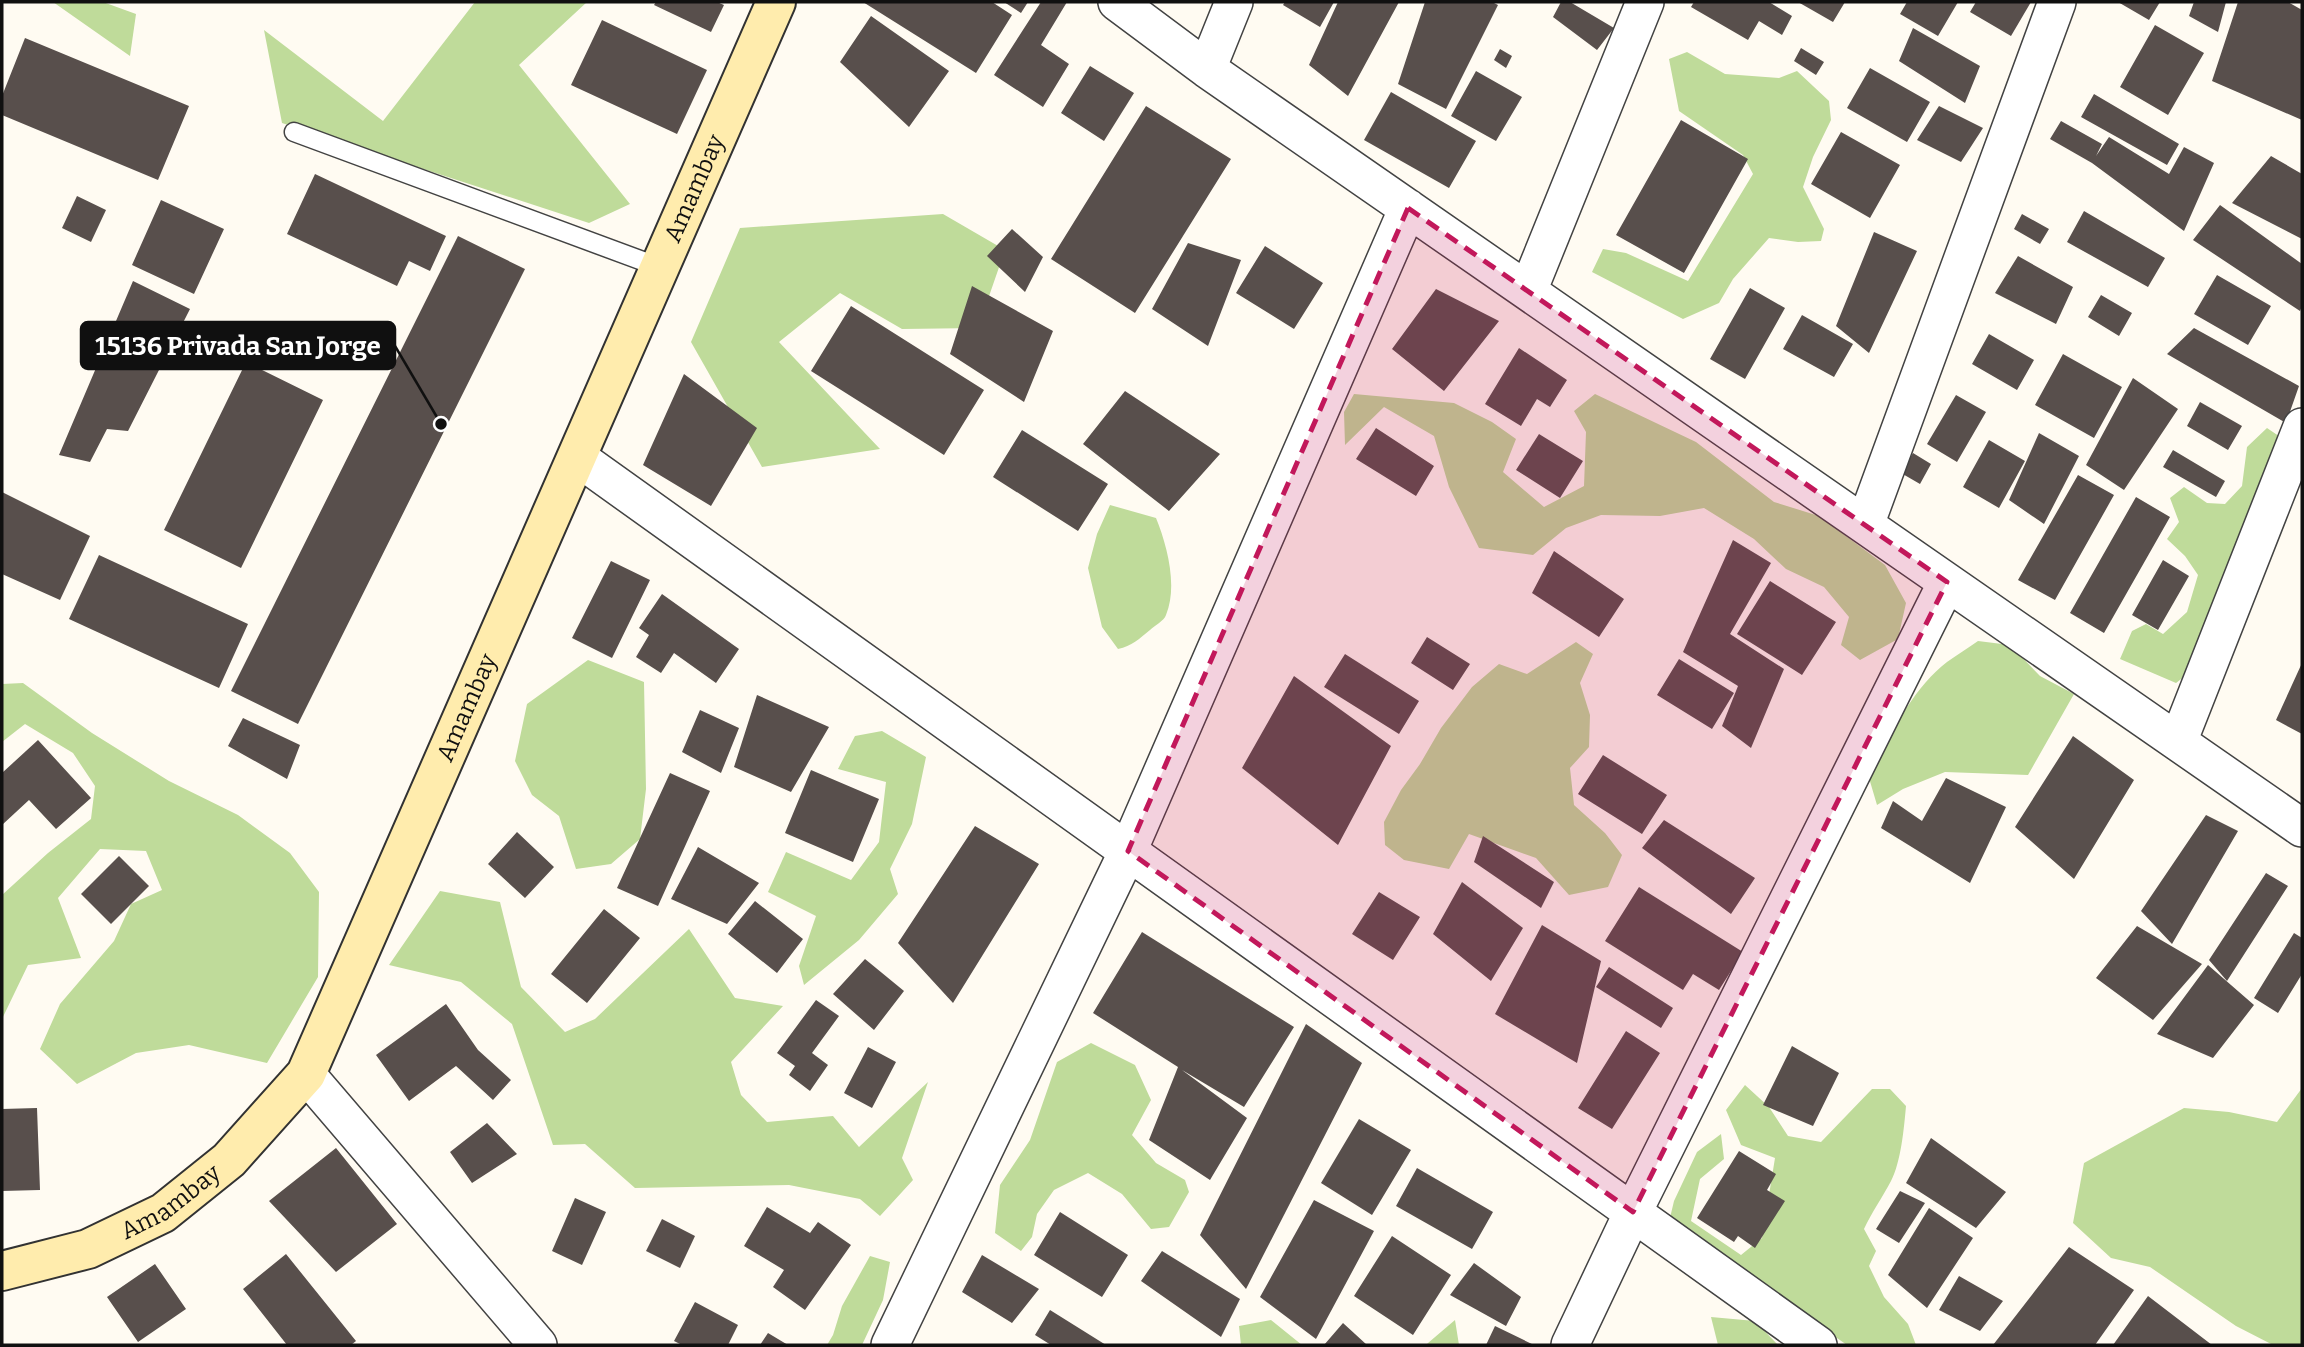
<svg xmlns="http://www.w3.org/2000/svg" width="2304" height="1347" font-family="Bitter,serif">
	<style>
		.forest { fill: #bfdb9a }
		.building { fill: #584f4c }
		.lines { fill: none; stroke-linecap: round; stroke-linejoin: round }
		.lane-casing { stroke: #434343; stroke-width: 21 }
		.street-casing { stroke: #434343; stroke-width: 40 }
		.secondary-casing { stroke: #323232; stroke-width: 42 }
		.lane { stroke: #fff; stroke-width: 18 }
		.street { stroke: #fff; stroke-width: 37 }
		.secondary { stroke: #ffecad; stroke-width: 38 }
		.marked { fill: #c2185b; fill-opacity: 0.2; stroke: #c2185b; stroke-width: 5; stroke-dasharray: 14 9; stroke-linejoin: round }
		.labels { text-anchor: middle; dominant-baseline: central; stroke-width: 7; stroke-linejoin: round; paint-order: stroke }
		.street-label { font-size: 24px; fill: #101010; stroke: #fff }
		.leader { fill: none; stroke: #101010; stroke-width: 2.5 }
		.callout-dot { fill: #101010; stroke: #fff; stroke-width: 2.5 }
		.callout { fill: #101010; stroke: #101010; stroke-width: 2.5 }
		.callout-label { font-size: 26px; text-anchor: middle; font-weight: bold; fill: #fff }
	</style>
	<rect width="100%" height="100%" fill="#fffbf2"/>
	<path class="forest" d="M53,2H103L136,14L130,56Z
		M475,2H587L519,65L630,204L589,223L282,123L264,30L383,121Z
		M1687,52L1725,74L1779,78L1797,71L1829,101L1831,120L1813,157L1803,187L1824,229L1821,241L1798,242L1769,238L1733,279L1719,303L1683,319L1592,272L1603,249L1626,253L1688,281L1753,174L1743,155L1679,111L1669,59Z
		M943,214L1005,250L978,328L902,329L840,293L779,342L880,449L762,467L691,342L740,228Z
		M1354,394L1454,403L1492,422L1516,439L1503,472L1544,507L1584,486L1586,432L1574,411L1595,394L1696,442L1774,502L1819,516L1885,565L1906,603L1898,639L1860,660L1841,645L1849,617L1824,587L1786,569L1754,539L1704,508L1660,516L1601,515L1566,528L1533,555L1479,548L1449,487L1434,436L1384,407L1345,445L1344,412Z
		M2267,428L2289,443L2202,663L2176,683L2120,659L2132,631L2146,624L2163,634L2187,612L2198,575L2185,556L2167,539L2179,522L2170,498L2184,487L2207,503L2225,504L2242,486L2247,447Z
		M1110,505L1156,518C1167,545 1178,586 1166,615C1164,621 1155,625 1150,630C1139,639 1132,646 1118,649L1102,627L1088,568L1097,534Z
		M1978,641L2010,645L2040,676L2074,694L2028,775L1945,772L1903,789L1877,805L1869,778C1886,740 1913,688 1947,662C1957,655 1968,648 1978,641Z
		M1576,642L1593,654L1580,683L1590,715L1589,747L1570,768L1574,805L1605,833L1622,855L1608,887L1569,895L1536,858L1469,834L1449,869L1404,860L1385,845L1384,822L1401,790L1420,764L1441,728L1472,687L1499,664L1527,674Z
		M588,660L644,682L646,789L640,839L611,864L576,869L559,816L532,795L515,761L527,704Z
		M23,683L92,733L169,781L238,815L290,853L319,892L318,977L267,1063L189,1045L136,1053L77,1084L40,1049L60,1004L114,941L131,904L162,890L146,851L100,849L58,898L81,958L28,965L2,1019V895L48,853L91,819L95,786L73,753L25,724L2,742V684Z
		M882,731L926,757L912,824L890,869L898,894L859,940L804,985L799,966L816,916L768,892L786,852L851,880L879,842L886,782L838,769L855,736Z
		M440,891L500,902L521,987L565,1032L595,1019L689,929L735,998L783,1006L731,1062L741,1095L767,1122L833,1116L859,1147L928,1082L902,1158L913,1180L880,1216L860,1199L789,1185L635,1188L585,1144L553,1145L512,1024L461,982L389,965Z
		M1091,1043L1135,1065L1151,1100L1132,1135L1156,1163L1185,1180L1189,1192L1169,1227L1151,1229L1122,1194L1088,1173L1054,1190L1037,1214L1032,1237L1021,1251L995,1233L1000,1185L1030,1140L1057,1062Z
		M1745,1085L1769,1107L1788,1136L1821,1142L1872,1089H1890L1906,1106C1904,1128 1901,1162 1891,1181C1882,1198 1872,1212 1864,1229L1876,1251L1869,1266L1884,1297L1908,1324L1916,1345H1847L1669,1222L1674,1201L1697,1152L1721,1134L1724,1159L1700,1179L1691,1221L1741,1255L1762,1238L1775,1158L1741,1145L1726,1110Z
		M2302,1088V1345H2273L2236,1326L2150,1267L2111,1258L2073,1223L2084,1163L2184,1108L2229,1112L2277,1122Z
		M870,1256L890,1262L883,1300L862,1345H827L833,1335L842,1306Z
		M1711,1317L1755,1321L1778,1345H1718Z
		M1271,1320L1302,1345H1241L1239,1326Z
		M1455,1320L1459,1345H1426L1428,1343Z"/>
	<path class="building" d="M656,2H717L724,5L711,32L654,5Z
		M863,2H992L1012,15L976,73Z
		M1004,2H1028L1021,13Z
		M1041,2H1067L1041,45L1069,64L1043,107L994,75Z
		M1285,2H1334L1320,27L1283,5Z
		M1338,2H1399L1348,96L1309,65Z
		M1425,2H1492L1498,5L1446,109L1398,84Z
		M1561,2H1570L1614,28L1597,50L1553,17Z
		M1694,2H1769L1792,16L1782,35L1759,21L1748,40L1691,7Z
		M1798,2H1845L1833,22Z
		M1907,2H1958L1938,36L1900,14Z
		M1976,2H2031L2011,36L1970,12Z
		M2118,2H2160L2149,20Z
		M2194,2H2226L2218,32L2189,16Z
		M2238,2H2288L2302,10V120L2212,81Z
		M871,16L949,71L909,127L840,62Z
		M602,20L707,70L677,134L571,85Z
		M2155,25L2204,53L2168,115L2120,87Z
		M1913,28L1980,66L1965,103L1899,61Z
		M25,38L189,106L158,180L2,115V96Z
		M1801,48L1824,62L1816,75L1794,61Z
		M1500,49L1512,56L1506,68L1494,60Z
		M1090,66L1134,93L1104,141L1061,113Z
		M1870,68L1930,102L1907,142L1847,108Z
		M1476,71L1522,97L1496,141L1451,116Z
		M1391,92L1476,141L1449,188L1364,140Z
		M2094,94L2179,144L2167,165L2081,117Z
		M1146,106L1231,159L1135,313L1051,259Z
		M1939,106L1983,128L1961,162L1917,140Z
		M1681,120L1748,159L1684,273L1616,235Z
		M2061,121L2102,144L2096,156L2109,137L2169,174L2184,147L2214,163L2184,231L2092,163L2050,139Z
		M1841,132L1900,165L1870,218L1811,184Z
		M2271,156L2302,174V239L2232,203Z
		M315,174L446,236L430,271L409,261L397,286L287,234Z
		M77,196L106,210L91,242L62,228Z
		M161,200L224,229L194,294L132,265Z
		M2220,205L2302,264V306L2300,311L2193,240Z
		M2084,211L2165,258L2148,287L2067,242Z
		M2022,214L2049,229L2040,244L2014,229Z
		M1012,229L1043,257L1025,292L987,256Z
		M1874,232L1917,251L1869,353L1836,326Z
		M458,236L525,269L298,724L231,691Z
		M1188,243L1241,260L1208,346L1152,309Z
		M1265,246L1323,283L1294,329L1236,293Z
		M2018,256L2073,287L2056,324L1995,293Z
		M2217,275L2271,306L2248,345L2194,314Z
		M133,281L190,309L128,431L107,429L90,462L59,455Z
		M972,286L1053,331L1024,402L950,354Z
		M1750,288L1785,308L1745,379L1710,359Z
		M1436,289L1499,321L1444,391L1392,349Z
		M2101,295L2132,313L2119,336L2088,317Z
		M851,306L984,390L944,455L811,371Z
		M1802,315L1853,344L1834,377L1783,349Z
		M2194,328L2299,386L2286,423L2167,354Z
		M1989,334L2034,360L2017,390L1972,364Z
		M1519,348L1567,380L1550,407L1537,399L1521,426L1485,404Z
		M2063,354L2122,387L2094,438L2035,405Z
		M246,362L323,400L241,568L164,530Z
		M684,374L757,428L711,506L643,465Z
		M2133,378L2178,409L2124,490L2086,465Z
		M1125,391L1220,454L1169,511L1083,444Z
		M1956,395L1986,412L1957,462L1927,444Z
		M2200,402L2242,426L2228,450L2187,426Z
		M1376,428L1434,466L1416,496L1356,459Z
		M1022,430L1108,484L1078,531L993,477Z
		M2039,433L2079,456L2044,524L2009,500Z
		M1539,434L1583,461L1560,498L1516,470Z
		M1989,440L2025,461L1999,508L1963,487Z
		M2173,450L2225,481L2216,497L2163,467Z
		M1913,453L1931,464L1920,484L1901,473Z
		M2078,475L2114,495L2055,600L2018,580Z
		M2,492L90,536L60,600L2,574Z
		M2136,497L2170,517L2104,633L2070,613Z
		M1733,540L1771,563L1730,634L1784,669L1751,748L1722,726L1738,686L1683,652Z
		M1554,551L1624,599L1599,637L1532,593Z
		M99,555L248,624L219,688L69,619Z
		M2163,560L2189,576L2158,630L2132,615Z
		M611,561L650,580L612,658L572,638Z
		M1770,581L1836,622L1802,675L1737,634Z
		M662,594L739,649L716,683L674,653L661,673L636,657L649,635L639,628Z
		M1427,637L1470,664L1453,690L1411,663Z
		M1345,654L1419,701L1399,734L1324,687Z
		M1679,659L1734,693L1712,729L1657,695Z
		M2302,663V734L2276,720Z
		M1294,676L1391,746L1338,845L1242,768Z
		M757,695L829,727L791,792L734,767Z
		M700,710L739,728L721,773L682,752Z
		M243,718L300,745L287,779L228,746Z
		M2073,736L2134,780L2074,879L2015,827Z
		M38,740L91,798L56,829L29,800L2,825V773Z
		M1603,755L1667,795L1642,834L1578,794Z
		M811,770L879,799L853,862L785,833Z
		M670,773L710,791L658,906L617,888Z
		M1946,778L2006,807L1970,883L1881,828L1893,801L1922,821Z
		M2206,815L2238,831L2172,944L2141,911Z
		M1664,820L1755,878L1731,914L1642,848Z
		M975,826L1039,864L953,1003L898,943Z
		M517,832L554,867L525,898L488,864Z
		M1483,836L1554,882L1541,908L1474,862Z
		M698,847L759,883L727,924L671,899Z
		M119,856L149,886L111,924L81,894Z
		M2266,873L2288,886L2227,981L2209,960Z
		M1462,882L1523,928L1491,981L1433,934Z
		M1639,887L1743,952L1719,990L1693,974L1683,990L1605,941Z
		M1379,892L1420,917L1393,960L1352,934Z
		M755,901L803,939L777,973L728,934Z
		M604,909L640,938L587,1003L551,974Z
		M1542,925L1601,961L1577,1063L1495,1014Z
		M2137,926L2202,964L2153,1020L2096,978Z
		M1142,932L1294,1027L1244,1107L1182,1070L1247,1118L1210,1180L1149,1140L1178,1067L1093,1013Z
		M2294,933L2302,938V974L2278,1013L2254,998Z
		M865,959L904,991L874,1030L833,994Z
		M2208,965L2254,1005L2213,1058L2157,1034Z
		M1609,967L1673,1008L1661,1028L1596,987Z
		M816,1000L839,1016L812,1053L828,1065L810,1091L789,1075L795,1066L777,1053Z
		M446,1004L478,1050L511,1080L493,1100L456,1066L409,1101L376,1055Z
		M1306,1024L1362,1063L1246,1289L1200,1235Z
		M1626,1031L1660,1053L1612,1129L1578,1108Z
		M1792,1046L1839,1073L1813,1126L1763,1105Z
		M868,1047L896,1062L872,1108L844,1093Z
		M37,1108L40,1190L2,1191V1109Z
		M1359,1119L1411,1150L1372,1215L1321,1183Z
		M487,1123L517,1154L472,1183L450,1152Z
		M1931,1138L2006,1192L1976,1228L1906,1183Z
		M336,1148L397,1224L336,1272L269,1201Z
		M1739,1151L1776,1174L1767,1190L1785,1201L1755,1248L1738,1236L1734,1242L1697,1218Z
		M1417,1168L1493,1212L1472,1249L1396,1206Z
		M1900,1191L1925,1203L1899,1243L1876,1229Z
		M575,1198L606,1212L582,1265L552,1251Z
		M1314,1200L1374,1231L1316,1339L1260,1297Z
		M767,1207L810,1233L818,1222L851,1245L805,1310L773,1287L784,1270L744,1246Z
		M1929,1208L1973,1238L1927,1308L1888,1275Z
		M1060,1212L1128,1255L1102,1297L1034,1255Z
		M662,1219L695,1236L680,1268L646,1251Z
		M1392,1236L1451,1275L1413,1335L1354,1296Z
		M2069,1247L2134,1290L2095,1345H1993Z
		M1162,1251L1240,1299L1221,1337L1141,1281Z
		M286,1254L356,1341L351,1345H287L243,1289Z
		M982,1255L1039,1289L1012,1323L962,1292Z
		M1474,1263L1521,1297L1506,1326L1450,1295Z
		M155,1264L186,1309L138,1342L107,1297Z
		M1959,1276L2003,1301L1980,1331L1939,1310Z
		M2148,1296L2212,1345H2113Z
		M695,1302L738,1325L728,1345H682L674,1341Z
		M1050,1310L1106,1345H1051L1035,1335Z
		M1343,1323L1367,1345H1324Z
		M1495,1326L1534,1345H1486Z
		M768,1333L788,1345H760Z"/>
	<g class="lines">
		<defs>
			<path id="lane" d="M294,132L659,267"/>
			<path id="street" d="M1117,2L1207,69L2302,828
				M1207,69L1234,2
				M1528,291L1645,2
				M577,457L1818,1345
				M1865,525L2057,2
				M2178,742L2302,427
				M306,1074L538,1345
				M890,1345L1128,851L1408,208
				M1570,1345L1633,1212L1947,582"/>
			<g id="secondary">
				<path id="s1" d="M2,1271L88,1249L163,1213L229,1160L306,1074L776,2"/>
			</g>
		</defs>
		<use href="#lane" class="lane-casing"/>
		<use href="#street" class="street-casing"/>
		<use href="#secondary" class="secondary-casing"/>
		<use href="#lane" class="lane"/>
		<use href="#street" class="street"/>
		<use href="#secondary" class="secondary"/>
	</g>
	<path class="marked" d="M1408,208L1947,582L1633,1212L1128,851Z"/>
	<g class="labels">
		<g class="street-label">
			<text stroke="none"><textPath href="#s1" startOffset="1339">Amambay</textPath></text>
			<text stroke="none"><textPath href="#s1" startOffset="772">Amambay</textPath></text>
			<text stroke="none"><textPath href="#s1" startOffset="184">Amambay</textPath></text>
		</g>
	</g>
	<path class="leader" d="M441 424L395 346"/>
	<circle class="callout-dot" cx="441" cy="424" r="7"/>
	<rect class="callout" x="81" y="322" width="314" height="47" rx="7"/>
	<g class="callout-label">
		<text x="238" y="355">15136 Privada San Jorge</text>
	</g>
	<rect width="2304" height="1347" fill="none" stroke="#101010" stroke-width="7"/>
</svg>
